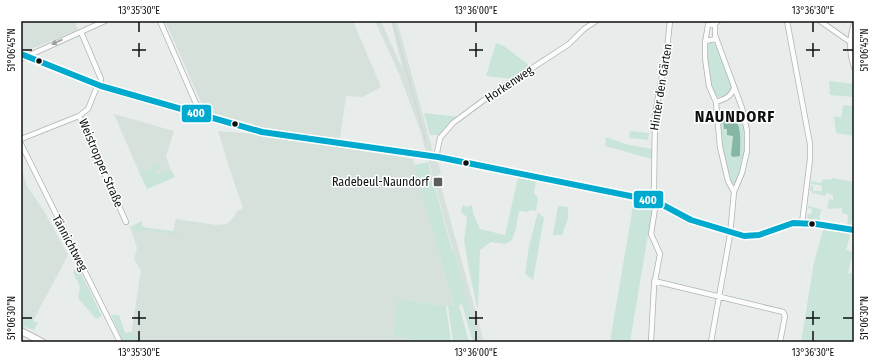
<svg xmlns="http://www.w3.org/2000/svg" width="875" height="363" font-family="'Fira Sans Condensed',sans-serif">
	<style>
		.built { fill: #d6e1dc }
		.green { fill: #c9e4d9 }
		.water { fill: #87b6a5 }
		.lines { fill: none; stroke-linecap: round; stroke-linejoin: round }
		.minor-casing { stroke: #afb3b2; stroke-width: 6 }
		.major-casing { stroke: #afb3b2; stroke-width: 8 }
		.minor { stroke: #fcfcfc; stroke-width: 4.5 }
		.major { stroke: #fcfcfc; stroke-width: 6 }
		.rail { stroke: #d2d4d2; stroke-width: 1 }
		.bus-1-casing { stroke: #fff; stroke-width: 9 }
		.bus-1 { stroke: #00a9ce; stroke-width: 6 }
		.oneway { fill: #9d9e9d }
		.ticks { fill: none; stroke: #0e110f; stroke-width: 1.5 }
		.bus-dot { fill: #0e110f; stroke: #fff; stroke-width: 1.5 }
		.poi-dot { fill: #5a5e5c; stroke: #fff; stroke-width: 1.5 }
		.labels { text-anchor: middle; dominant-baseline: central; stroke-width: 3; stroke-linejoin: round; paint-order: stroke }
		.street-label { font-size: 12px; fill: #0e110f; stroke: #fff }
		.poi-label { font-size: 12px; fill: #0e110f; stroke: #fff; text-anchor: end }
		.district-label { font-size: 16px; font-weight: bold; letter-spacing: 1px; fill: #0e110f; stroke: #fff }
		.line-badge { stroke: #fff; stroke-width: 1.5 }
		.badge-label { font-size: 11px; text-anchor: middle; font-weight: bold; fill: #fff }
		.neatline { fill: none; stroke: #0e110f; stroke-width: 1.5 }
		.ticks-label { font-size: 10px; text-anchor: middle; fill: #0e110f }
	</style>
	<rect width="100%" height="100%" fill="#e8edeb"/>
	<path class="built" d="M21,21H74L78,30L26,51L21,49Z
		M165,21H353L381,87L362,97L346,96L340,139L259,127L205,111Z
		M375,21H381L403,70L391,21H397L435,159L438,160L441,174L438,175L484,342H478L420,130L400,76Z
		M114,114L174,131L166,157L171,170L161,173L144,170L139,172Z
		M218,131L256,134L413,159L454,307L399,299L393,336L425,342H130L141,270L134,259L137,248L130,227L142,221V226L147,228L173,231L176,219L217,225L227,224L234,217L237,211L243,208L231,173Z
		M21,167L27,186L44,211L68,255L33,321L21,315Z"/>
	<path class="green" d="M710,42L715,44L718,49L733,88C728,95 726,98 717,97C707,86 708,65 706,50H708V44Z
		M496,43L504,46L531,67L512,79L486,76Z
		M829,81L854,84V97L830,95Z
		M843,105L854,106V136L836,133L834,116L841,118Z
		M740,110L745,125V149L738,179L735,183L732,184L722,150L719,117L732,116L733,113Z
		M424,113L459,117L444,129L439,135H430Z
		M630,131L649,133L648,140L629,138Z
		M606,137L625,144L652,149V159L605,146Z
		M428,162L452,250H454L478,342H473L462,304L459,305L469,342H453L448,306H454L414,165Z
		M153,163L158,165L156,173H161L171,170L175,177L147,189L139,172L144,170L150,171Z
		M518,178L536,181L534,193L538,198L536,211L530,210L527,212L519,211L516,228L512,240L505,244L491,242L480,250L478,307H477L469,270L464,240L467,217L461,212L463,205L467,207L472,205L473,213L480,229L505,235Z
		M832,178L854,182V210L851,225H847L848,215L842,213V208L827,209L829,199L833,200V195L826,193L825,196L812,193V191H810L811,185L813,186V191H822V187L820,185L811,184V181L820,183L822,182L823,179L831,180Z
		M634,200L653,205L630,342H610Z
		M558,206L568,207V218L562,235H553Z
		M808,206L823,210L821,211L819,218L821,221L808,219L807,214H811L812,209L808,208Z
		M538,212L544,218L533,280L525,274L529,246Z
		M142,221V226L147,228L178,232L177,236L175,237L176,234L142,229L141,232L135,231L133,226Z
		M823,230L851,233L846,250L853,252L848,273L854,274V342H801L814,262Z
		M78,267L102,316L96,319L78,298L80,287L73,272Z
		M398,299L446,306L451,342H425L393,336Z
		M21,315L38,323L34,330L21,326Z
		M111,315H119L125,333L131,332L142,342H123Z"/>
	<path class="water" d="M723,118H735C742,130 740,142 740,156L733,157L731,155L733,136L727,135V129H724Z"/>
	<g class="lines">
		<defs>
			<path id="minor" d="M160,21L201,115
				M718,21L715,24L708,25L705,43V58L709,86L716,102L720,147L728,181L734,192
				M787,21L810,144V159L802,223
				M820,21L850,42
				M854,24C849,39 849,53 854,67
				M81,32L101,79V86
				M705,41L716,39
				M21,54L101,86L262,132L438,157L650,200C665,204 677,214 691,220C703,225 715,226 727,230C733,232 740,236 747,236C764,237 777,226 793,223C813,221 835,227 854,230
				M21,59L105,21
				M98,84L88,109L79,116L126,222
				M716,102C725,99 731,97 734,88
				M21,139L79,116
				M21,144L120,342
				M436,157L440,138L453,123L488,97L569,44L584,29L596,21
				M650,200L654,188L655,114L667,49L670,21
				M654,281L783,312L785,316L780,342
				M651,342L654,286L660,254L651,234L656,202
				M711,342L730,235L734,192L742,173L747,151V131L742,108L715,35V24"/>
			<path id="major" d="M21,331L42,342"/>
		</defs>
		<use href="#minor" class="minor-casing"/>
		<use href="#major" class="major-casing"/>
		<use href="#minor" class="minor"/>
		<use href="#major" class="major"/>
		<path class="rail" d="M393,21L426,142"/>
		<defs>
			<path id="bus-1" d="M21,54L101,86L262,132L438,157L650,200L661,204L691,220L744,236L759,235L793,223L816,224L854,230"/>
		</defs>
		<use href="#bus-1" class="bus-1-casing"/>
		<use href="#bus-1" class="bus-1"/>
	</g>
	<defs><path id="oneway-solid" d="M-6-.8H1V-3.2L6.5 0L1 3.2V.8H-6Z"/></defs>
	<use class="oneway" href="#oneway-solid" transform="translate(57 42) rotate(156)"/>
	<path class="ticks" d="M139,22V32M476,22V32M813,22V32M139,43V57M476,43V57M813,43V57M22,50H32M132,50H146M469,50H483M806,50H820M843,50H853M139,311V325M476,311V325M813,311V325M22,318H32M132,318H146M469,318H483M806,318H820M843,318H853M139,331V341M476,331V341M813,331V341"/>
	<g class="bus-dot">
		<circle cx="39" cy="61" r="3.5"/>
		<circle cx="235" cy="124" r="3.5"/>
		<circle cx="466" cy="163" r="3.5"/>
		<circle cx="812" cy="224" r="3.5"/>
	</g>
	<rect class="poi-dot" x="433" y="177" width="10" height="10" rx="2"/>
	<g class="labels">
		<g class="street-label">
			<text transform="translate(509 84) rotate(-34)">Horkenweg</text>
			<text transform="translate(661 87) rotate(-81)">Hinter den Gärten</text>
			<text transform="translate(101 163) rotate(67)">Weistropper Straße</text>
			<text transform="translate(70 243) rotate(62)">Tännichtweg</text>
		</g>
		<g class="poi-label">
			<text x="429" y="182">Radebeul-Naundorf</text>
		</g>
		<g class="district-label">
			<text x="735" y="116">NAUNDORF</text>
		</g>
	</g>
	<g class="line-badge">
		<rect x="181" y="104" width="31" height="19" rx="4" fill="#00a9ce"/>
		<rect x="633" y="190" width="31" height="19" rx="4" fill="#00a9ce"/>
	</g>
	<g class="badge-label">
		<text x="196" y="117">400</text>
		<text x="648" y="204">400</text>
	</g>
	<rect width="875" height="363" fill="none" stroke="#ffffff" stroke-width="44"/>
	<rect x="22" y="22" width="831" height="319" class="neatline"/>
	<g class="ticks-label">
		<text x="139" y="14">13°35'30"E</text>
		<text x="476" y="14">13°36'00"E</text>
		<text x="813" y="14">13°36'30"E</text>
		<text transform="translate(11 50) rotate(-90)" y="4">51°06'45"N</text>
		<text transform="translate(864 50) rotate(-90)" y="4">51°06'45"N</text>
		<text transform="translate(11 318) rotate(-90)" y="4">51°06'30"N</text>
		<text transform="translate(864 318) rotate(-90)" y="4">51°06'30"N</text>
		<text x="139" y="356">13°35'30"E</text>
		<text x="476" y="356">13°36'00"E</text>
		<text x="813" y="356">13°36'30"E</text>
	</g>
</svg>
